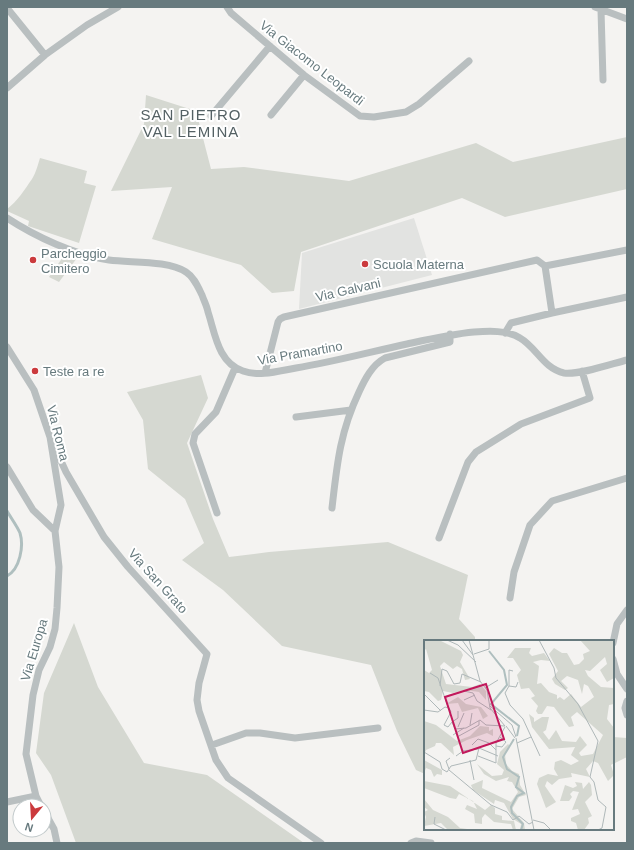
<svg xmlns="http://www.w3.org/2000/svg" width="634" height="850" font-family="Arial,sans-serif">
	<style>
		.built { fill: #e2e3e1 }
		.green { fill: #d5d8d1 }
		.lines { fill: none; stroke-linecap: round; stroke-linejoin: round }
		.stream { stroke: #afbfbf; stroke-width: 3 }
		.minor { stroke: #b9bfc0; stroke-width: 7 }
		.poi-dot { fill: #cb3a3d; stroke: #fff; stroke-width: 1.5 }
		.labels { text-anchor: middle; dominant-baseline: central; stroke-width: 4; stroke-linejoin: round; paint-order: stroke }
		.street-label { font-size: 13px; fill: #677a7e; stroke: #fff }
		.poi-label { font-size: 13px; fill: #677a7e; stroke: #fff; text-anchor: start }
		.quarter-label { font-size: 15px; letter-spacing: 1px; fill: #546164; stroke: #fff }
		.inset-river { fill: none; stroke: #afbfbf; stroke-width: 2 }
		.inset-road { fill: none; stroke: #afb8b9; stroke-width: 1 }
		.view { fill: #c2185b; fill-opacity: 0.15; stroke: #c2185b; stroke-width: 2 }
		.inset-edge { fill: none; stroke: #677a7e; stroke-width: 2 }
	</style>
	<rect width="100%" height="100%" fill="#f4f3f1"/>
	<path class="built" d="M414,218L432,275L299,309L302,253Z"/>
	<path class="green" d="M146,95L196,111L211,169L244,167L349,181L476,143L513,162L627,137V189L505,217L462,198L301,252L294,291L272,293L241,265L152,239L172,187L111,191L144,124Z
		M40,158L87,171L84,183L96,186L79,243L28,226L29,221L7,211V209C17,202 25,189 32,179C36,173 38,164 40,158Z
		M65,254L77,258L59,282L49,277Z
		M201,375L208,398L187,443L213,519L229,557L269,552L388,542L468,575L459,619L475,637V641H425V774L416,770L397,731L371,665L282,646L223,590L182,560L204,543L185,499L148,469L143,420L127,392Z
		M74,623L98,687L144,763L207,775L304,843H76L51,775L36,753L44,693Z
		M613,737L627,738V757L613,764Z"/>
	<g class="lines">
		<path class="stream" d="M7,511C11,518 17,526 20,533C24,546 20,569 7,576"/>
		<path class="minor" d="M227,7L231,13L304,75L360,116L374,117L406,112L419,104L469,61
			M595,7L627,19
			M7,8L45,55
			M601,10L603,80
			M7,88L45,55L87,25L118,7
			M271,115L304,75
			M211,116L270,46
			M7,218C36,237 75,255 109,260C131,263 168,260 186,272C194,277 198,287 202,295C204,301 207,306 208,312C215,333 218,363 243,371C259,377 279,371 296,368C333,362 370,352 407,344C430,339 452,334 474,332C489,331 507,330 520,338C536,347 544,369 564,373C580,375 611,364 627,360
			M545,266L627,250
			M545,266L552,313
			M505,333L511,323L552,313L627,297
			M7,347L34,390L50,437L61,505L55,531L59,567L57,608L55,629L50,647L39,670L33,695L26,754L36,796L41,806
			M265,373L278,322L280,319L284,317L537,260L545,266
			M296,417L351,410
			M50,437L66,472L104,537L128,567L207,654L199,683L197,700L199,711L216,760L228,778L321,843
			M7,467L33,510L55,531
			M332,508C337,464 340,432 359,392C365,379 372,365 385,358L450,342V334
			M217,513L193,443L195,434L216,412L235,368
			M439,538L468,462L476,452L521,424L590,398L582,371
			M510,598L514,572L530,525L552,501L627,478
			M613,643L617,624L627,610
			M613,659L617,674L627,689
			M627,701L625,708L627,715
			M212,745L246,733H260L295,738L378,728
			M7,802L36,796
			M44,811L54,829L57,843
			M411,843L416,841L431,843"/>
	</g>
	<g class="poi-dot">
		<circle cx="33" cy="260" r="4"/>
		<circle cx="365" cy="264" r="4"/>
		<circle cx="35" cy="371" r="4"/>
	</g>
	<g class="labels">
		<g class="street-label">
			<text transform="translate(312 63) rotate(38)">Via Giacomo Leopardi</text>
			<text transform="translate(348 290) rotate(-13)">Via Galvani</text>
			<text transform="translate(300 353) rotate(-10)">Via Pramartino</text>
			<text transform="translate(58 433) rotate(76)">Via Roma</text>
			<text transform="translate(158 581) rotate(48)">Via San Grato</text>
			<text transform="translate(34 650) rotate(-73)">Via Europa</text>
		</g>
		<g class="poi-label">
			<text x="41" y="253">Parcheggio<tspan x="41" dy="15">Cimitero</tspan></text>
			<text x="373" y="264">Scuola Materna</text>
			<text x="43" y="371">Teste ra re</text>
		</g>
		<g class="quarter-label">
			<text x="191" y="114">SAN PIETRO<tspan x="191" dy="17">VAL LEMINA</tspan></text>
		</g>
	</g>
	<g transform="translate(424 640)">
		<rect width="190" height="190" fill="#f4f3f1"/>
		<path d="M0,0H15L37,11L39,15L36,22L46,39L41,40L38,29L33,26L29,29L20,22L16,26L22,44L48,47L56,44L62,51V60L55,52L41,50L29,53L19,51L17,60L14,61L5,52L0,51V30L5,33L8,30L2,9L0,11ZM156,0H188L190,3V38L183,42L176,30L183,24L181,17L166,31L161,30L164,36L177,47L190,48V64L185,65L183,79L190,88V123L187,125L190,135L184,141L174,123L169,121L162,129L166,137L147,133L148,137L135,139L128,145L123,141L121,146L132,162L122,168L113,144L115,138L124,134L134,136L130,129L131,122L137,120L147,125L155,121L147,115L151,107L125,109L108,87L105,74L110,78V82L118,77H125L122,90L119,92L125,100L132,90L138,101L152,102L156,96L163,105L155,113L157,116L169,114L179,95L153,72L147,77L150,86L145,87L130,67L123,66L118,74H114L112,71L114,66L107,58L111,56L105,48L97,49L93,35L97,30L89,18H83L91,8H107L105,13L108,16L120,13L126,21L117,20L109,22L115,26L113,44L117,43L125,52L133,55V59L136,57L140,60L147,54L157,67L170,57L164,46L160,44L158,54L154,40L143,36L137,41L144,48L141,50L131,44L128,39L134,31L125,14L130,8L138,13H143L150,25L155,24L160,19L159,14L166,11ZM34,57L42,64L57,67L64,76L59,79L54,68L38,72L34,63L22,64ZM0,81L12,85L33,101L46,96L56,86L65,87V91L69,89V96L63,93L43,100L29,107L30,115L17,103H12L11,106L2,110L0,115ZM84,104L86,106L81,114L82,124L88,131L95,134L96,145L102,155L95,157L88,169L100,183L101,190H96L97,184L89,179L80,163L71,160L70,164L49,150L47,145L59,140L58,148L87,162L94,152L88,142L83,141L85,137L72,141L60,134L53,124L68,136L78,135L80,130L73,124L76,112ZM0,120L18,130V135L13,134L10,137L7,130L2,128L0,133ZM0,141L26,146L61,170L67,165L71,168V174L78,176V180L90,181L92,190H89L87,184L70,182L61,174L58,178V184L51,183L50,174L41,169L43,165L53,169L49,161L35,154L32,159L26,158L0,148ZM151,142L158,143L159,149L165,142L167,145L168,155L161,162L168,176L164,178L165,183L160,190H154L152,183L147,181V178L156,174L154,169L148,170L155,152L149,151L146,154L148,157L145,161H136L141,145L149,148L153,146ZM0,159L9,170L24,177L36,188L50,190H24L17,183L0,186L2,177L0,172L4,170L0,167Z" fill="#d5d8d1"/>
		<path class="inset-river" d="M65,11L80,30L83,45L67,64L95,86L93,96M90,99L79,117L83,129L95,137L92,147L100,153L93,156L87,167L88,173L99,184L97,190"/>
		<path class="inset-road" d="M23,0L34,5L52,22M38,0L49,15M45,0L56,41L63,50L66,68L81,86M115,0L130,28L132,38L154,64L174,101L166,137L170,142L174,160L182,167L178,188L174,190M50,14L65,9V0M6,33L14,38L24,67M94,42L92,47L85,46L81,53L86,65L99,79L116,116M16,46L18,29L23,31L30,44L36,43L38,34L57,42M85,46V30L89,31M61,48L74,40M0,54L17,71M31,54L40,51L49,53L53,61L67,70M40,60L51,55M66,66L88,85L92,97M0,70L14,72L21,67L25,68L27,72L20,85L24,87L28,82L31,89L42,88L56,80L62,85L81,86M28,82L34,78V71M46,85L48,73M82,86L91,98M34,87L40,73M29,95L40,88M33,97L55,85V81M92,98L110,190M93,103L107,97M48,105L54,99L65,103L72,110M72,106L78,107L82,102L76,97M0,112L16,122L18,129L23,132L27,126L52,120L55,108L74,116M32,116L39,111L54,109M54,116L72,123V103L81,87M46,120L50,140M25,129L22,121L26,118M25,130L67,165L83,172L89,180L95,176L105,184L109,182M11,177L10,184L22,190M109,180L120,183L127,190"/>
		<path class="view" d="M62,44L80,99L39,113L21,57Z"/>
		<rect width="190" height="190" class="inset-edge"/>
	</g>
	<rect width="634" height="850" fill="none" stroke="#677a7e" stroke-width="16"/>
	<g transform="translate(32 818) rotate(198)"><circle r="19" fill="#ffffff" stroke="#c2cacb"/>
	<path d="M0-3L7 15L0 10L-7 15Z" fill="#cb3a3d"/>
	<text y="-6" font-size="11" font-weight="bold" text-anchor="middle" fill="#677a7e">N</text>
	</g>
</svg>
